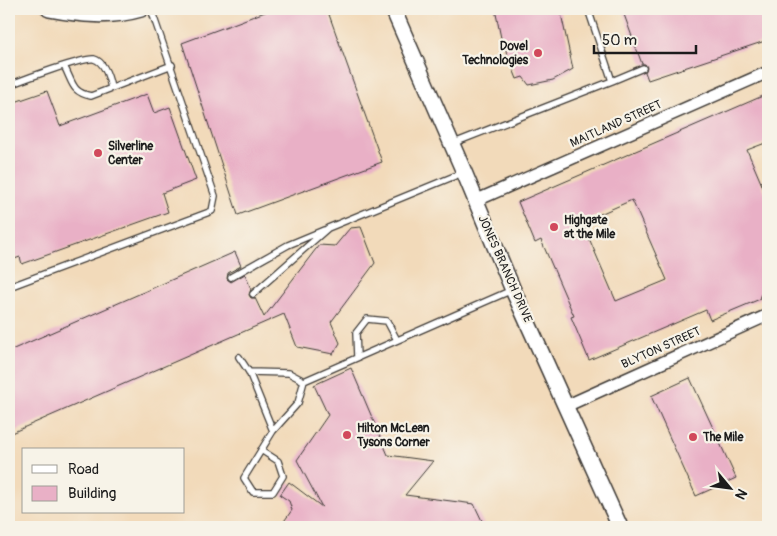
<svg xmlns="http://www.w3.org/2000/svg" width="777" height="536" font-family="Pangolin,sans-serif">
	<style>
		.building { fill: #e9b0c6; fill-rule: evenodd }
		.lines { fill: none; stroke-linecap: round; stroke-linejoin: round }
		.lane-casing { stroke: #3c3834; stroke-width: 8 }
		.street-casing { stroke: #3c3834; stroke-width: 14 }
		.secondary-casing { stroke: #3c3834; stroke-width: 18 }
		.path { stroke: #3c3834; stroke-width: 2.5; stroke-dasharray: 1 4; stroke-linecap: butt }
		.lane { stroke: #fff; stroke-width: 5.5 }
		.street { stroke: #fff; stroke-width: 11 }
		.secondary { stroke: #fff; stroke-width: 15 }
		.poi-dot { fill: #d1495b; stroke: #f7f3e8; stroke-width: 2 }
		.labels { text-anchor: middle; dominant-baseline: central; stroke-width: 4.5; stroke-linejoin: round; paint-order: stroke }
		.poi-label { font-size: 12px; font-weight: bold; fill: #1c1c1c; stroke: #f7f3e8; text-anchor: start }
		.street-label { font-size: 12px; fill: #1c1c1c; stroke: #f7f3e8 }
	</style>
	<rect width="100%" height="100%" fill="#f7f3e8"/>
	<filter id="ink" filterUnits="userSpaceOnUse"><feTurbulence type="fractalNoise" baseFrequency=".02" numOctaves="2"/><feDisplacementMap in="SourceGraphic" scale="10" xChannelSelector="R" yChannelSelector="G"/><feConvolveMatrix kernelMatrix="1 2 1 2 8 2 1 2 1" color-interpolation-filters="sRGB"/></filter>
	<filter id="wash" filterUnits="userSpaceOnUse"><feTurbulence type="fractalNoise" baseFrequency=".0096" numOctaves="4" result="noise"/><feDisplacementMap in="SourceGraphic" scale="20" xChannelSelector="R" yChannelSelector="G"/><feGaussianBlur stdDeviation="1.12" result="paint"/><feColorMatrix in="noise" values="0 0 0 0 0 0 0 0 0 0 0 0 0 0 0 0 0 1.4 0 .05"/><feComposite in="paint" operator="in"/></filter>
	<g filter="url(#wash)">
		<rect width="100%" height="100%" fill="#f2daba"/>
		<g id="blocks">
			<path class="building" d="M273,9H327L382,162L238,215L182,43Z
				M495,9H560L573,69L553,80L529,85L523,77L517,79L501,38Z
				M622,9H768V40L648,80L645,72L647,67L645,64H642Z
				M47,91L60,126L147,94L154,113L170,107L196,180L162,193L168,212L22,264L20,257L9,261V104Z
				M765,95L768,101V142L747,150L768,199V295L765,293H762L760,296V299L710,320L706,310L589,360L571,317L574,316L541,240L535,243L518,202ZM632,200L667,280L616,301L582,222Z
				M361,227L375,263L331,322L340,343L333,354L297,347L284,314L9,434V351L235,252L241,266L228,273L227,279L231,282L245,274L251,289L249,295L251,298H255L264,317L319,245L335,246L350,228Z
				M351,368L388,455L433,461L405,495L474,504L485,527H280L292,510L289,501L280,495L289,482L322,507L297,460L328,415L314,385Z
				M690,378L736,478L696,496L651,396Z"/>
		</g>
	</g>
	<g filter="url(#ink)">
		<use href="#blocks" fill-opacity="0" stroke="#3c3834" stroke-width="1"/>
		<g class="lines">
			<defs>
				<path id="lane" d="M64,66C73,82 71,92 91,96L172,65
					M612,81L643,68
					M9,85C22,80 84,57 94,59C105,62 109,78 111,88
					M454,143L612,81L588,9
					M231,277L288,245L324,230
					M9,287L212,211L215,196L151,9
					M253,294L328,228L462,173
					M764,297L768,308
					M239,357L249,372L273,431L244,478L253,492H273L283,476L278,461L261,450
					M357,357L356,333L367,319L387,321L397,340
					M249,372L289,373L304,381
					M304,381L512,290
					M273,431L298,403L304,381"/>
				<path id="street" d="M475,201L768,72
					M566,406L768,315"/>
				<path id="secondary" d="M49,9C80,15 111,18 141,9
					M393,9L464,172L513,290L620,527"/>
			</defs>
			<use href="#lane" class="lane-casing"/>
			<use href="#street" class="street-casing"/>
			<use href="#secondary" class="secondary-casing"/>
			<path class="path" d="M764,461L768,459"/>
			<use href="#lane" class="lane"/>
			<use href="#street" class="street"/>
			<use href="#secondary" class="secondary"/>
		</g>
	</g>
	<g class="poi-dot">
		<circle cx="538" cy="53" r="5"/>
		<circle cx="98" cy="153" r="5"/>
		<circle cx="554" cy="227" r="5"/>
		<circle cx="347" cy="435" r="5"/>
		<circle cx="693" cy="437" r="5"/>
	</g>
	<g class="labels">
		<g class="poi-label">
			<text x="528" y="46" text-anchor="end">Dovel<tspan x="528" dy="14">Technologies</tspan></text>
			<text x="108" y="146">Silverline<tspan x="108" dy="14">Center</tspan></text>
			<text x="564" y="220">Highgate<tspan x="564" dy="14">at the Mile</tspan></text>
			<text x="357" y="428">Hilton McLean<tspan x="357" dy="14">Tysons Corner</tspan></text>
			<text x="703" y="437">The Mile</text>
		</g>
		<g class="street-label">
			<text transform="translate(616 124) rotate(-24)">MAITLAND STREET</text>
			<text transform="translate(505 269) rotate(66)">JONES BRANCH DRIVE</text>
			<text transform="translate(661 348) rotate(-24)">BLYTON STREET</text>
		</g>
	</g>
	<rect width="777" height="536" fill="none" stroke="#f7f3e8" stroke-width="30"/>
	<rect x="22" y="448" width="162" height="65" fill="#f7f3e8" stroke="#9f9d96"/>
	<rect x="32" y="465" width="25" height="8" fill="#ffffff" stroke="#9f9d96"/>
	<text x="68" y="474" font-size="15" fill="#1c1c1c">Road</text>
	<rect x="32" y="486" width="25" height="15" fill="#e9b0c6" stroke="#9f9d96"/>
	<text x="68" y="498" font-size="15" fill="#1c1c1c">Building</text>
	<g transform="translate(730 488) rotate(119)" stroke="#f7f3e8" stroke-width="4" paint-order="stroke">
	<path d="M0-4L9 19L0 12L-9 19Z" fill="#1c1c1c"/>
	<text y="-8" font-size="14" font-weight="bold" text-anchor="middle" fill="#1c1c1c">N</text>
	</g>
	<path d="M594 45v8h102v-8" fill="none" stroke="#1c1c1c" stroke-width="2.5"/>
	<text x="602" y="45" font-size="15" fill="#1c1c1c" stroke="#f7f3e8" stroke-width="4" paint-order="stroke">50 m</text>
</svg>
